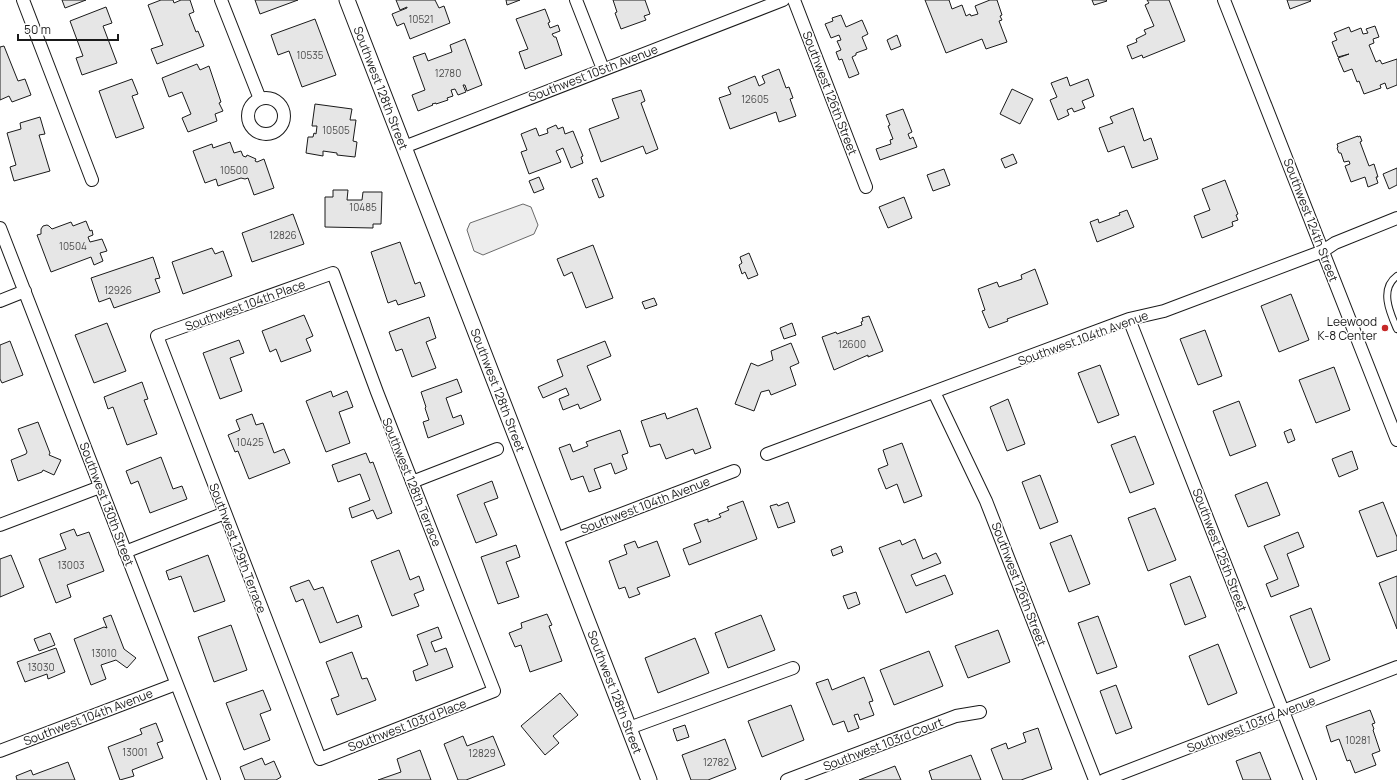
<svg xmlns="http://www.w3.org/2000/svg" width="1397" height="780" font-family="Manrope,sans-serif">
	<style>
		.built { fill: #ededed; stroke: #6a6a6a }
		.building { fill: #e6e6e6; stroke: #1a1a1a }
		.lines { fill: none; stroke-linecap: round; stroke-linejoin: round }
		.service-casing { stroke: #1a1a1a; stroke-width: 8 }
		.minor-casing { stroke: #1a1a1a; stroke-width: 14 }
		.tertiary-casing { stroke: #1a1a1a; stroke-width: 17 }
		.service { stroke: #fff; stroke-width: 6 }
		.minor { stroke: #fff; stroke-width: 12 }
		.tertiary { stroke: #fff; stroke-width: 15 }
		.poi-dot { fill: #c62828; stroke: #fff; stroke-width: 1.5 }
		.labels { text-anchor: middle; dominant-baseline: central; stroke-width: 3; stroke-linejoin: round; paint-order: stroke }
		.number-label { font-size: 10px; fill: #4d4d4d }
		.street-label { font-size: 12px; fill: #1a1a1a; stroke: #fff }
		.poi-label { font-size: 12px; fill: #1a1a1a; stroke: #fff; text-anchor: end }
	</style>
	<rect width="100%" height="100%" fill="#fff"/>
	<path class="built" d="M523,204L531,207L538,225L534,234L483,255L474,251L467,230L470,223Z"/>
	<path class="building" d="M62,0H86L65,8Z
		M161,0H173L174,3L181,0H190L194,12L189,14L196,32L198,31L204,46L157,64L151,49L163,45L148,5Z
		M255,0H298L260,14Z
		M396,0H435L439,8L444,6L450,23L410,39L404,23L397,26L392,14L407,8V7L400,10Z
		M506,0H520L507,5Z
		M613,0H645L650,14L644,16L646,20L621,29L615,13L617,12Z
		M925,0H949L952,9L962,5L966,16L970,14L971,16L978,14L975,6L990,0H997L1002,15L1000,16L1002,20L999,21L1007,42L986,49L982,39L946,53Z
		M1092,0H1106L1107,1L1094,5Z
		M1147,0H1169L1185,41L1143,58L1142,55L1132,59L1127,46L1137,42L1136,39L1146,34L1144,30L1154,26L1145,5L1149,3Z
		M1287,0H1310L1311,1L1290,9Z
		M106,7L112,23L103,26L117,63L82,75L76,58L83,56L70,21Z
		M545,9L550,22L548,23L550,28L558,25L560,31L552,34L554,37H556L562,55L525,69L519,52L528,49L516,19Z
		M841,15L846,27L862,20L868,34L862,37L867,49L856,53V55L852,57L859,74L849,78L842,59L839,60L836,52L841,50L837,41L841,40L839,35L831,38L825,24L833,21L832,18Z
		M315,19L336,75L302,87L289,51L278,55L271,35Z
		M1375,26L1379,37L1373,39L1374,43L1369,45L1376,62L1380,60L1382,64L1397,59V85L1387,89L1385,83L1380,85L1381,88L1364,94L1359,81L1357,82L1352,69L1344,72L1338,58L1349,54L1338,57L1332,42L1337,40L1334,33L1349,27L1351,32L1361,28L1363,34L1368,33L1366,29Z
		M897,35L901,46L891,50L887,40Z
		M465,39L482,85L467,91L465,85H463L466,92L458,95L455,89L451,90L453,96L447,98L448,100L436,104V103L432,104L433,105L418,111L412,95L425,90L413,57L425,53L428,61L452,52L450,45Z
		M4,46L18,81L25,79L31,95L12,102L9,96L0,100V47Z
		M197,64L200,70L209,66L221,102L219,103L223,111L215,114L217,121L188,132L182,118L191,114L182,92L169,97L162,78Z
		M779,69L786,88L789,87L793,98L790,99L796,116L779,122L776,112L730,129L719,98L731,94L728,87L755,76L759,86L765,83L762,76Z
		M1067,77L1070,86L1088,79L1094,96L1082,101L1085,108L1074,112L1072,108L1067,110L1069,115L1058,120L1050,100L1057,97L1051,83Z
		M132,79L138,94L132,96L144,128L116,138L99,91Z
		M1012,89L1033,99L1020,124L1000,114Z
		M641,90L645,101L641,103L658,149L646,154L643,146L601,162L589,129L619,118L612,99Z
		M315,104L352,109L350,120H356L353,141L357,142L355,157L337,155V153L323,151V156L306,153L308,137H313L314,133L316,134L317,126H312Z
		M1133,108L1144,141L1151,138L1158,159L1132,168L1124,146L1108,152L1099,128L1113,123L1110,117Z
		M903,109L912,132L908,134L910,139L913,137L917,147L880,160L876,149L891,144L890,140L893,139L888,126L890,125L886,115Z
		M40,117L45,134L39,135L50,171L14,181L10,167L16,165L7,133L21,129L20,123Z
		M556,125L558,129L563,127L565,134L573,131L583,156L581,157L583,163L571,168L563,148L556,151L561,162L529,174L521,152L527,150L521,134L536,128L539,136L548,133L547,129Z
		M1358,136V137L1360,136L1362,141L1360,142L1369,166L1374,164L1378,177H1376L1378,183L1368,187L1365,177L1351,182L1345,166L1350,164L1349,161L1344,162L1341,153H1339L1337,148L1338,147L1337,144Z
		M230,142L234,153L241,151L243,156L246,157L247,155L256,159L255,161L257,162L264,159L274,188L254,195L248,178L245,179L241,178L218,186L216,179L205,183L193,151L212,144L213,148Z
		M1013,154L1017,163L1005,168L1001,159Z
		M1397,168V185L1389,189L1383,174Z
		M944,169L950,185L933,191L927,175Z
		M539,177L544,189L534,193L529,181Z
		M597,178L604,196L599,198L592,180Z
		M1225,180L1238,214L1236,215L1238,220L1232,222L1233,226L1202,238L1194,216L1210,210L1202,189Z
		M333,190H348L347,200H362L363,192H382L381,224H373V228L325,227V197H333Z
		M904,197L912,218L888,228L879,207Z
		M1127,210L1134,227L1097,242L1090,222L1098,219L1099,223L1120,215L1119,213Z
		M293,214L304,244L252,262L242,233Z
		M86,221L90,231L92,230L93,235L88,237L90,242L102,239L107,251L100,253L103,261L94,265L91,257L51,272L37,235L41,234V229L43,226L47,225L49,226L52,229L71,222L73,226Z
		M400,242L415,284L420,282L425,296L398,305L396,300L388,303L371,252Z
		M593,245L613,298L586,308L572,272L564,276L557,259Z
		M212,248L215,254L223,251L232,276L183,294L172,262Z
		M749,253L758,275L748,279L745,272L742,274L739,265L742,263L740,257Z
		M153,257L160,278L155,279L160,292L114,308L110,298L99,302L91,278Z
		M1035,269L1048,304L1007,319L1008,321L989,328L982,311L985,310L978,289L997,282L999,287L1022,279L1021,275Z
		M1291,294L1309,340L1279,352L1261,306Z
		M654,298L657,305L645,309L642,302Z
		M304,315L313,336L306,339L311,351L281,362L276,349L270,352L262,331Z
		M869,316L883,351L868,357V355L834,370L822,337L836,332L837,334L862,325L861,322L863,321L862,318Z
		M429,317L436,338L426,342L436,368L412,377L402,349L396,351L389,332Z
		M107,323L126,371L94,383L75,335Z
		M792,323L796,335L784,339L780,328Z
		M1205,330L1222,376L1198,385L1180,339Z
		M239,340L244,353L230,358L242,391L220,399L203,353Z
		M10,341L23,375L2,383L0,379V345Z
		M605,341L611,356L587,366L601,400L580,409L578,404L563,410L559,399L569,395L566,388L543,398L538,387L563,376L557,360Z
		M791,343L799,363L790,367L796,385L771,395L769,390L761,392L754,411L735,404L751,363L758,366L773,360L771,351Z
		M1100,365L1119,415L1098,423L1078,373Z
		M1334,367L1350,410L1316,423L1299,380Z
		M457,379L462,392L446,398L453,418L461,415L464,424L428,438L423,422L429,420L425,408L426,407L421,392Z
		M142,382L148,399L144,400L157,434L127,445L113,407L108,409L104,397Z
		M331,391L333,397L347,391L353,407L339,412L350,443L326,452L306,401Z
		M1008,399L1025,444L1007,451L990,407Z
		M1239,401L1256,446L1230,456L1213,411Z
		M697,408L711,448L695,454L693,449L666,459L660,444L650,447L641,421L665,413L667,419Z
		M252,414L256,425L263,423L274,453L284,449L290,463L249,479L238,451L235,452L228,435L240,430L236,420Z
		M38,422L50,453L49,455L61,460L54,475L43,470L42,472L18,481L11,460L26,454L27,452L18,429Z
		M1291,429L1295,440L1288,443L1284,432Z
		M620,430L628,453L622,455L627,469L615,474L611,463L594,469L601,488L589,492L583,476L571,480L559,448L570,444L573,452L588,446L586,442Z
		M1135,436L1154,484L1130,493L1111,445Z
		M902,443L922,496L904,503L897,484L886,489L878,469L888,465L883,450Z
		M1352,451L1358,469L1339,477L1332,459Z
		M366,453L370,463L373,462L392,513L377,519L373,510L352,518L349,508L370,500L360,474L338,482L332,465Z
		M161,457L173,489L182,486L187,499L150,513L138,481L131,484L126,471Z
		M1040,475L1058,522L1040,529L1022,482Z
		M492,481L498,498L484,503L497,535L476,543L457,495Z
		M1267,482L1280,515L1248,527L1235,495Z
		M743,501L757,539L689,565L683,549L701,542L694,524L708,519V522L721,517L719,514L729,510L727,507Z
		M788,502L795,522L778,528L770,506L777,504L778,506Z
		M1383,502L1397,537V550L1377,557L1359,511Z
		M1155,508L1176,560L1148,571L1128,518Z
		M74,529L77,536L89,532L104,571L67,585L71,597L56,603L39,559L66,549L60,534Z
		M1298,532L1304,547L1287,554L1299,586L1271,597L1266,584L1278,579L1264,546Z
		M1071,535L1090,584L1069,592L1050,543Z
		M915,539L923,559L936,553L941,563L911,575L916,586L945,575L953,594L906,613L879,548L900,540L902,545Z
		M635,541L638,548L657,541L670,576L637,588L640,594L629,598L625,587L619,589L609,561L627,554L624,545Z
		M516,545L520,557L506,562L519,597L498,604L481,557Z
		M841,546L843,552L833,556L831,550Z
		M399,550L410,580L419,576L424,590L414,594L419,606L392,616L371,561Z
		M11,555L24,587L0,597V559Z
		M208,555L225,601L194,612L181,576L169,580L166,571Z
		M1190,576L1206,617L1185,625L1170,584Z
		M1397,576V629L1379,583Z
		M309,580L314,590L323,587L337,623L358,615L362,627L320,643L303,599L296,602L290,587Z
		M856,592L860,604L848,609L843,596Z
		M1311,608L1330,660L1310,668L1290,616Z
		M547,614L552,625L549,626L562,661L530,672L521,645L515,647L509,633L522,628L521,623Z
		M111,615L124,649L136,658L127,668L116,660L101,665L106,679L91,685L74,639L104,627L107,628L103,618Z
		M761,615L775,650L728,668L715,633Z
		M1098,616L1117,667L1097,674L1078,623Z
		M231,625L247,670L214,682L198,637Z
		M438,627L442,638L431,642L435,652L446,648L453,667L416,681L413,671L428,665L417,635Z
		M998,630L1010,662L968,678L955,646Z
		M50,633L55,645L39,651L34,639Z
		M695,638L709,673L658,693L645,658Z
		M1218,644L1237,693L1208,705L1189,656Z
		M56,648L65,672L48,679L47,674L25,682L17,662Z
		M929,651L943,686L894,705L880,670Z
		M352,652L362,679L367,678L376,700L337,715L331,699L339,696L326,662Z
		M864,677L873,701L869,702L874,715L860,720L858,714L854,715L859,728L848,732L844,721L833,725L816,683L828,679L832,690Z
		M1116,685L1132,728L1116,734L1100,691Z
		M263,690L271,710L260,714L270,740L244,750L226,703Z
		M560,693L578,715L553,736L559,743L545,755L521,726Z
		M791,705L804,740L762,757L748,721Z
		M1370,710L1375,723L1372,724L1374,729L1373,730L1380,751L1372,754L1376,765L1355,773L1350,760L1347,761L1339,739L1331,742L1326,726Z
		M156,723L163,741L157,743L163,758L132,770L134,776L120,780L108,747L142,734L140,729Z
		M685,725L689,737L677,741L673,729Z
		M1038,728L1052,769L1021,780H1003L991,749L1006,743L1008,749L1026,742L1023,733Z
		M463,736L467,746L493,736L505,765L466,780H458L444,744Z
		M725,739L736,769L708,780H691L682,755Z
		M420,750L431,780H378L401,772L397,759Z
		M1260,752L1271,780H1243L1236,761Z
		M971,755L981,780H932L929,771Z
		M262,758L265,765L274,761L281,777L276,780H245L240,767Z
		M68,762L75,780H17L16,776L31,770L33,775Z
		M895,766L901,780H859Z"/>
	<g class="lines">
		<defs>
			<path id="service" d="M1397,276C1379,289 1390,313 1397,329"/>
			<path id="minor" d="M23,0L92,180
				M221,0L260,99
				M576,0L603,69
				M794,0L866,187
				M1224,0L1397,440
				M248 116a18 18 0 1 1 36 0a18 18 0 1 1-36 0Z
				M404,147L783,0
				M0,228L214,780
				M333,273L377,392L494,691L320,759L157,336Z
				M0,301L25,291
				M1129,319L1310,780
				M934,392L986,501L1095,780
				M767,454L1129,319L1164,311L1323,251L1335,243L1397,218
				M412,482L497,449
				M0,525L100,487
				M556,539L734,471
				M125,552L225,513
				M629,728L793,668
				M0,751L176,684
				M787,780L956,716L980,712
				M1104,780L1397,667"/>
			<path id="tertiary" d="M347,0L649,780"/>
		</defs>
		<use href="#service" class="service-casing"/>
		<use href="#minor" class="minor-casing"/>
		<use href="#tertiary" class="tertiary-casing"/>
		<use href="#service" class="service"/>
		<use href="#minor" class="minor"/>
		<use href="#tertiary" class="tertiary"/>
	</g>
	<circle class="poi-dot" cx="1385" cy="328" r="4"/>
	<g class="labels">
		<g class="number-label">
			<text x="421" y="19">10521</text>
			<text x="310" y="55">10535</text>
			<text x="448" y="73">12780</text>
			<text x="755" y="99">12605</text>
			<text x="336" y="130">10505</text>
			<text x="234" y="170">10500</text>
			<text x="363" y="207">10485</text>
			<text x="283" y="235">12826</text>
			<text x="73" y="246">10504</text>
			<text x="118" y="290">12926</text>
			<text x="852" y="344">12600</text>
			<text x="250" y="442">10425</text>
			<text x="71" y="565">13003</text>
			<text x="104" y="653">13010</text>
			<text x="41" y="667">13030</text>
			<text x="1358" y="740">10281</text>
			<text x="135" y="752">13001</text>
			<text x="482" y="753">12829</text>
			<text x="716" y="762">12782</text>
		</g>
		<g class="street-label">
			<text transform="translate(593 73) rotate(-21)">Southwest 105th Avenue</text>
			<text transform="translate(381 88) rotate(69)">Southwest 128th Street</text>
			<text transform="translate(830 93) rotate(69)">Southwest 126th Street</text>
			<text transform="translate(1311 220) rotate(69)">Southwest 124th Street</text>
			<text transform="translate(245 305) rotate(-20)">Southwest 104th Place</text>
			<text transform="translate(1083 338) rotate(-20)">Southwest 104th Avenue</text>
			<text transform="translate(498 390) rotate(69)">Southwest 128th Street</text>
			<text transform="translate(412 482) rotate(68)">Southwest 128th Terrace</text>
			<text transform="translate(107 504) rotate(69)">Southwest 130th Street</text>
			<text transform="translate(645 505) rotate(-21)">Southwest 104th Avenue</text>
			<text transform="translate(238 548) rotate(69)">Southwest 129th Terrace</text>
			<text transform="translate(1220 550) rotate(69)">Southwest 125th Street</text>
			<text transform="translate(1019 584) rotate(69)">Southwest 126th Street</text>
			<text transform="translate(615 692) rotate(69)">Southwest 128th Street</text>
			<text transform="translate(88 717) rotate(-21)">Southwest 104th Avenue</text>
			<text transform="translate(1251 724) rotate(-21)">Southwest 103rd Avenue</text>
			<text transform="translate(407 725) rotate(-21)">Southwest 103rd Place</text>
			<text transform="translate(883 744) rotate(-21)">Southwest 103rd Court</text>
		</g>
		<g class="poi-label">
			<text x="1377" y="321">Leewood<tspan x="1377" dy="14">K-8 Center</tspan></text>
		</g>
	</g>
	<path d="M18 34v6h100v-6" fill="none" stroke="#1a1a1a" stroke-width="2"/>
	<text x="24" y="34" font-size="12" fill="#1a1a1a" stroke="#ffffff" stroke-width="3" paint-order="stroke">50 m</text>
</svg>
